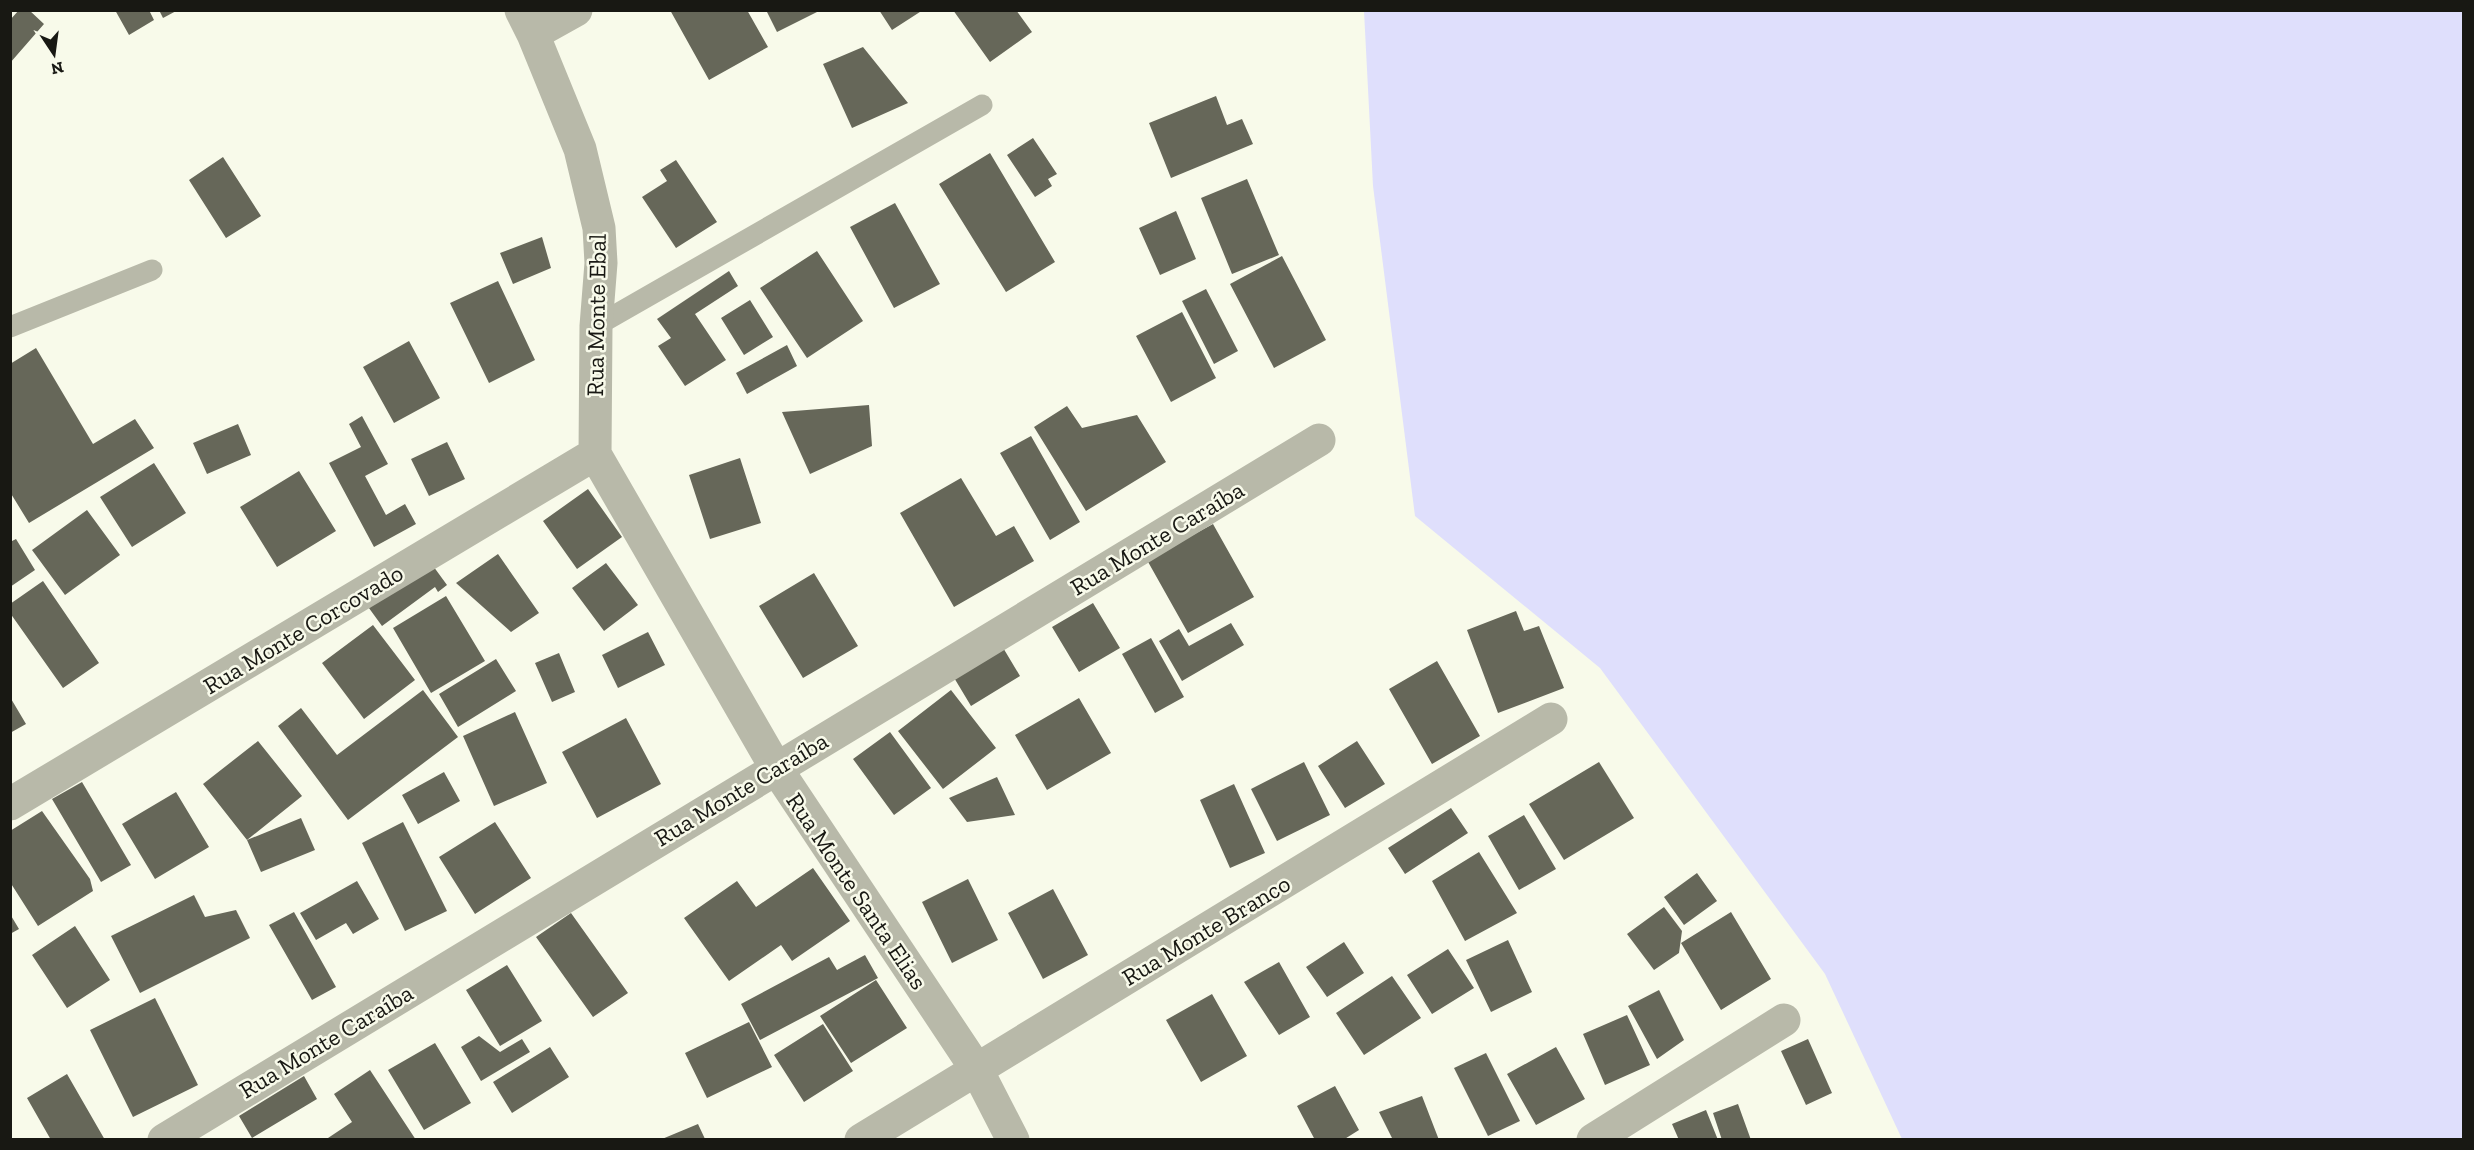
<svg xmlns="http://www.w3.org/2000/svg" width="2474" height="1150" font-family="'Zilla Slab',serif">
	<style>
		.green { fill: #dfdffc }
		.building { fill: #666759 }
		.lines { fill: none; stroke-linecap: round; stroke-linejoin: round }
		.service { stroke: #b8b9a9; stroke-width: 21 }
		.minor { stroke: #b8b9a9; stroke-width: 33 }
		.labels { text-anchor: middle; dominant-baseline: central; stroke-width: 5; stroke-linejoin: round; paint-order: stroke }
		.street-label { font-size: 24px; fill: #181813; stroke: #f8faea }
	</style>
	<rect width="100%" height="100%" fill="#f8faea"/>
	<path class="green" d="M1364,11H2463V1139H1902L1825,974L1600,668L1415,516L1373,186Z"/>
	<path class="building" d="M19,10H29L44,24L10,63V20Z
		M115,10H149L154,20L129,35Z
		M159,10H178L163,18Z
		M670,10H747L768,47L709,80Z
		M766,10H821L777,32Z
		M879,10H923L892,30Z
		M953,10H1016L1032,32L990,62Z
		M863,47L908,103L852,128L823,64Z
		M1216,96L1227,125L1242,119L1253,144L1171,178L1149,123Z
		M1033,138L1057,174L1048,179L1052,186L1035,197L1007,155Z
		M990,153L1055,262L1006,292L939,184Z
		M223,157L261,216L226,238L189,180Z
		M676,160L717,222L676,248L642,197L667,181L660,170Z
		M1247,179L1279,255L1232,274L1201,198Z
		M895,203L940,284L894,308L850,227Z
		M1176,211L1196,259L1160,275L1139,228Z
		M542,237L551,268L513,284L500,253Z
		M817,251L863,321L807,358L760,288Z
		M1282,256L1326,340L1274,368L1230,284Z
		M729,271L738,286L695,314L726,360L685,386L658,346L671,338L657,319Z
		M498,281L535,360L489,383L450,303Z
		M1206,289L1238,351L1214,364L1182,301Z
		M750,300L773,337L744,355L721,318Z
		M1182,312L1216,378L1171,402L1136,336Z
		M409,341L440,398L394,423L363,367Z
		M787,345L797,366L747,394L736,373Z
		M36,348L93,444L135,419L154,448L29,523L10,492V364Z
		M869,405L872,446L810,474L782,412Z
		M1067,406L1082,428L1137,415L1166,462L1086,511L1034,427Z
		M362,416L388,464L365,476L386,515L405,504L416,524L374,547L329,463L361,447L349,424Z
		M238,424L251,455L207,474L193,443Z
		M1031,436L1080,522L1050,540L1000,453Z
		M447,442L465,479L429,496L411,459Z
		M740,458L761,523L710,539L689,475Z
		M154,463L186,513L132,547L100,497Z
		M299,471L336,531L277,567L240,507Z
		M961,478L996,536L1014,526L1034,561L954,607L900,513Z
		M588,489L622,537L577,569L543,521Z
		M87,510L120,555L65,595L32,550Z
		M1213,524L1254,597L1188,633L1147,560Z
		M16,539L35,570L10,587V542Z
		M498,554L539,613L511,632L456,583Z
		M428,559L447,585L438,592L435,587L382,626L366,604Z
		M606,563L638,605L604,631L572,588Z
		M814,573L858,646L803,678L759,606Z
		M43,581L99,663L63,688L10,613V604Z
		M446,596L485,661L431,693L393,628Z
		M1093,603L1120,648L1079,672L1052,627Z
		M1516,611L1524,631L1539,626L1564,688L1498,713L1467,630Z
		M1231,623L1244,645L1182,681L1159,641L1179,629L1189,646Z
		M373,625L415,680L364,719L322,663Z
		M648,632L665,665L618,688L602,655Z
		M1151,638L1184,697L1155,713L1122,654Z
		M1002,646L1020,676L971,706L953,676Z
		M559,653L575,692L552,702L535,663Z
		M496,659L516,691L458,727L439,694Z
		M1437,661L1480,736L1432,764L1389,689Z
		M423,690L458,737L348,820L278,726L301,708L337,755Z
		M951,690L996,748L943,789L898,731Z
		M10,697L26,724L10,733Z
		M1079,698L1111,753L1047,790L1015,735Z
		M515,712L547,783L494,806L463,736Z
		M626,718L661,784L597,818L562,752Z
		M890,732L931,788L894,815L853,759Z
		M258,741L302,796L247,840L203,784Z
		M1357,741L1385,784L1345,808L1318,766Z
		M1304,762L1330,815L1277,841L1251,789Z
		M1599,762L1634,818L1564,860L1529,804Z
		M444,772L460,801L418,824L402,795Z
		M997,777L1015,815L967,822L949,798Z
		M82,782L131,865L101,882L52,799Z
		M1234,784L1265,853L1230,868L1200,800Z
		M176,792L209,847L155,879L122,824Z
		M1451,808L1468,833L1405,874L1388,848Z
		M42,811L90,879L93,891L38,926L10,882V831Z
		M1524,815L1556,869L1519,890L1488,836Z
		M301,818L315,850L261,872L247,840Z
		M403,822L447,911L405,931L362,843Z
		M495,822L531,878L475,914L439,857Z
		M1479,852L1517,913L1465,941L1432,881Z
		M813,868L850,921L792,961L781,945L729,981L684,918L737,881L756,907Z
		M1697,873L1717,901L1684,925L1664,897Z
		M968,879L998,940L952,963L922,902Z
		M357,881L379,919L353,934L346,923L316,940L300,913Z
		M1053,889L1088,955L1043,979L1008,913Z
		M194,895L205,917L236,910L250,938L140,993L111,936Z
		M1664,907L1682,931L1679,953L1654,970L1627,934Z
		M294,912L336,987L312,1000L269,925Z
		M1731,912L1771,979L1721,1010L1681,943Z
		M571,913L628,993L593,1017L536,937Z
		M10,914L19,929L10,934Z
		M75,926L110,980L67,1008L32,955Z
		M1508,940L1532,992L1491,1012L1466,960Z
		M1344,942L1364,973L1327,997L1306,967Z
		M1448,949L1474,988L1432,1014L1407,975Z
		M865,955L878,978L760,1040L741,1004L829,957L837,970Z
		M1279,962L1310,1017L1279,1035L1244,982Z
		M507,965L542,1021L500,1046L466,990Z
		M1392,976L1421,1018L1364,1055L1336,1013Z
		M876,980L907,1028L851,1063L820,1016Z
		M1659,990L1684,1040L1657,1059L1628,1006Z
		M1212,994L1247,1056L1201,1082L1166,1020Z
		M155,998L198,1085L133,1117L90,1030Z
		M1627,1015L1650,1065L1605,1085L1583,1034Z
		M749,1022L772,1067L707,1098L685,1053Z
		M823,1024L853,1071L804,1102L774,1055Z
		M479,1036L500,1052L522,1039L530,1052L481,1081L461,1047Z
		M1808,1039L1832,1093L1806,1105L1781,1051Z
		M435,1043L471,1103L424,1130L388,1070Z
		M550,1047L569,1077L512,1113L493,1082Z
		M1556,1047L1585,1099L1536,1125L1507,1074Z
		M1486,1053L1520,1121L1488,1136L1454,1068Z
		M370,1070L416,1140H325L352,1122L334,1094Z
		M67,1074L105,1140H51L27,1098Z
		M304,1076L317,1099L252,1138L239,1116Z
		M1335,1086L1359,1130L1343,1140H1315L1297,1106Z
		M1422,1096L1439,1140H1393L1379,1112Z
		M1738,1104L1751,1140H1722L1713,1113Z
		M1706,1110L1718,1140H1679L1672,1124Z
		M698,1124L705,1139H662Z"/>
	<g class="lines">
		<path class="service" d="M596,326L982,105
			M10,327L152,270"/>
		<path class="minor" d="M521,10L533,34L580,149L599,228L601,263L596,326L595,454
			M533,34L576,10
			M595,454L776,768L977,1070L1013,1140
			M10,804L595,454
			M164,1140L1319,440
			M861,1140L1551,719
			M1593,1140L1784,1020"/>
	</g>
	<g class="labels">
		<g class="street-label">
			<text transform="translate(596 315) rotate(-89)">Rua Monte Ebal</text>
			<text transform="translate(1157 538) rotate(-31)">Rua Monte Caraíba</text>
			<text transform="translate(303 629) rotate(-31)">Rua Monte Corcovado</text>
			<text transform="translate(741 789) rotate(-31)">Rua Monte Caraíba</text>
			<text transform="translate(857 891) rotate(56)">Rua Monte Santa Elias</text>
			<text transform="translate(1206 930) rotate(-31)">Rua Monte Branco</text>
			<text transform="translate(326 1041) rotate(-31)">Rua Monte Caraíba</text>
		</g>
	</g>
	<rect width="2474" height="1150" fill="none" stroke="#181813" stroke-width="24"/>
	<g transform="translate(54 54) rotate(167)" stroke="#f8faea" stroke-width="4.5" paint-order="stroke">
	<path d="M0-4.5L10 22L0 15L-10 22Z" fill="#181813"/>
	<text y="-9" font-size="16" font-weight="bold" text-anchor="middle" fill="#181813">N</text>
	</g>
</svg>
